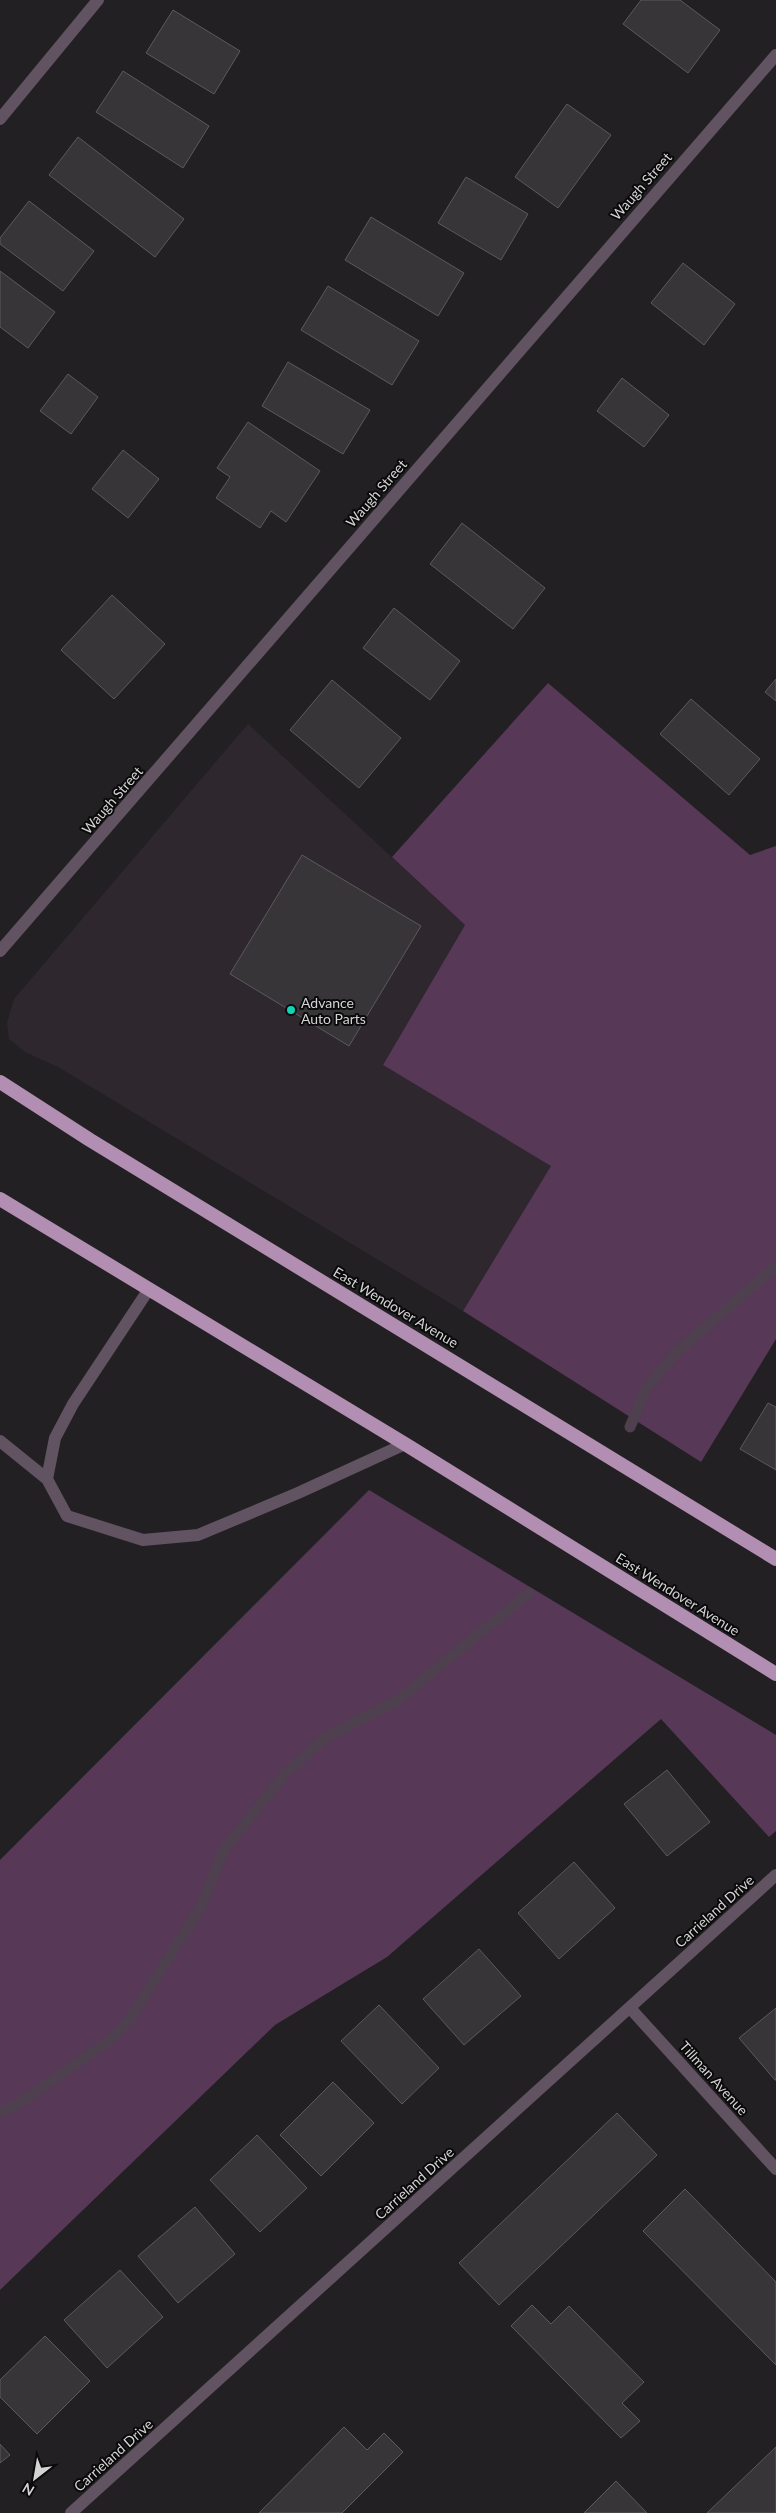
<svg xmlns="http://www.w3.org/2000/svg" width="776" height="2513" font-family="Lato,sans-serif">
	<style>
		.built { fill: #2e272e }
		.green { fill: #573857 }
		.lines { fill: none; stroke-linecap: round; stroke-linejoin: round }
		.stream { stroke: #4f404f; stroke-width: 11 }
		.building { fill: #373537; stroke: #5c5a5c }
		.service { stroke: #625362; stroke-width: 12 }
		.minor { stroke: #625362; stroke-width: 12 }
		.trunk { stroke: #b18eb2; stroke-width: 14 }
		.poi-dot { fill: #10d5b4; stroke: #0b0a0b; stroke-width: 2 }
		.labels { text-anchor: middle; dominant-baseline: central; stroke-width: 4; stroke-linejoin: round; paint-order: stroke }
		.street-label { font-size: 14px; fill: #d5d4d5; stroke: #0b0a0b }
		.poi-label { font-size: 14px; fill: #d5d4d5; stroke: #0b0a0b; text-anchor: start }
	</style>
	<rect width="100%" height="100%" fill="#222022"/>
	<path class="built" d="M248,724L465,925L383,1065L552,1166L463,1311L58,1067L25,1052L9,1039L7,1023L14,999Z"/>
	<path class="green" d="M548,683L750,855L776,846V1339L701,1462L463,1311L551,1166L383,1065L465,925L392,857Z
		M369,1490L776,1735V1831L769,1837L661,1719L387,1957L275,2025L0,2290V1860Z"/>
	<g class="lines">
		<path class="stream" d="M630,1427L647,1387L677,1352L776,1266
			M0,2112L17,2105L111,2039L129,2020L201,1907L223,1851L285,1774L326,1737L398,1700L529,1593"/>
	</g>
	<path class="building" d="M641,0H680L720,30L688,73L623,24Z
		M173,10L240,51L214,94L146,53Z
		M123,71L209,126L183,168L96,112Z
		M567,104L611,135L558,208L515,177Z
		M78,137L184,219L155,257L49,175Z
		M466,177L528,214L501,260L438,223Z
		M29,201L94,251L63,291L0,244V238Z
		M371,217L464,273L438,316L345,260Z
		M683,263L735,304L704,345L651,303Z
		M0,271L55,312L28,348L0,327Z
		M328,286L419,341L392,385L301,330Z
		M288,362L370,410L343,454L262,406Z
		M68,374L98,397L71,434L40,411Z
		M622,378L669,415L644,447L597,411Z
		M248,422L320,471L286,522L271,511L260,528L216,498L230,477L217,468Z
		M123,450L159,479L128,518L92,489Z
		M462,523L545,588L513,629L430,564Z
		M112,595L165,644L114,699L61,650Z
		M394,608L460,661L430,700L363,648Z
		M776,679V701L765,692Z
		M332,680L401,738L359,788L290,730Z
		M691,699L760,759L729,795L660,734Z
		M302,855L421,926L349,1046L230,974Z
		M768,1403L776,1407V1470L740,1449Z
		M667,1770L710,1822L667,1856L624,1804Z
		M574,1862L615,1908L559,1959L518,1913Z
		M479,1949L521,1996L464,2045L423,1999Z
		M379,2005L439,2068L402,2104L341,2041Z
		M776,2008V2080H775L739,2038Z
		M333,2082L374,2123L321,2176L280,2135Z
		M617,2113L657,2155L499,2305L459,2263Z
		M257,2135L307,2188L260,2232L210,2180Z
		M685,2189L776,2282V2365L643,2231Z
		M195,2207L235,2254L178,2303L138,2256Z
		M120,2270L163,2317L107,2368L64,2320Z
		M532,2305L551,2324L569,2306L644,2382L622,2403L640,2421L621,2438L511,2326Z
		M45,2336L90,2381L37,2434L0,2397V2380Z
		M344,2427L367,2450L384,2433L403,2452L342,2513H259Z
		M0,2444L10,2455L0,2463Z
		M776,2447V2513H707Z
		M616,2481L647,2513H584Z"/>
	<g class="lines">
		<path class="service" d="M149,1289L73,1404L55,1438L47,1479L67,1516L143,1540L198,1535L298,1493L405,1444
			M0,1441L47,1479"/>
		<path class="minor" d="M0,119L98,0
			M0,951L776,55
			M630,2008L776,2169
			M71,2513L776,1875"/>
		<path class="trunk" d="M0,1082L90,1140L776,1559
			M0,1199L405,1444L776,1674"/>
	</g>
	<circle class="poi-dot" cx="291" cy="1010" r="5"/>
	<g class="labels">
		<g class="street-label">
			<text transform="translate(641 186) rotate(-49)">Waugh Street</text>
			<text transform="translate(376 493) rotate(-49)">Waugh Street</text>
			<text transform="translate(112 800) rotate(-49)">Waugh Street</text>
			<text transform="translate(396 1307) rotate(31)">East Wendover Avenue</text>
			<text transform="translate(678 1594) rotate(32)">East Wendover Avenue</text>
			<text transform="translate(714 1911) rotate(-42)">Carrieland Drive</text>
			<text transform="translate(714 2078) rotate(48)">Tillman Avenue</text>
			<text transform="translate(414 2183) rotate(-42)">Carrieland Drive</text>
			<text transform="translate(113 2455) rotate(-42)">Carrieland Drive</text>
		</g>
		<g class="poi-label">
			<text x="301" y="1002">Advance<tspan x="301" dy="16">Auto Parts</tspan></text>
		</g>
	</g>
	<g transform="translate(35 2478) rotate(211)" stroke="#0b0a0b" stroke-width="4" paint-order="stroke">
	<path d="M0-4L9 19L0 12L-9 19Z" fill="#d5d4d5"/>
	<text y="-8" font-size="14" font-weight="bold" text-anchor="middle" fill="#d5d4d5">N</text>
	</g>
</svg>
